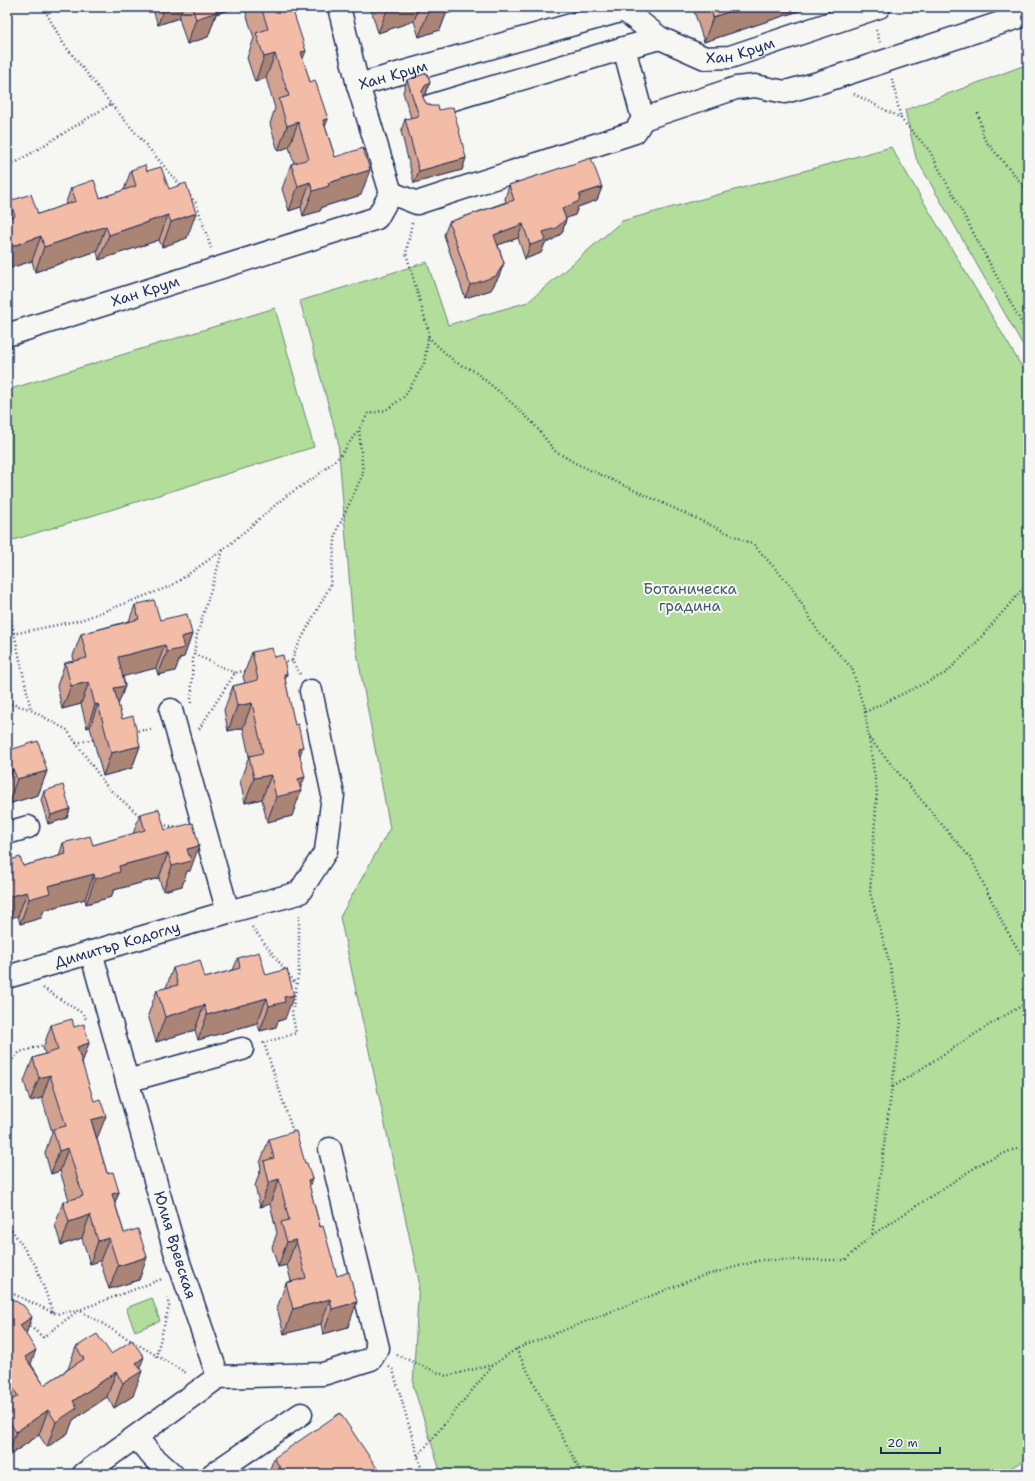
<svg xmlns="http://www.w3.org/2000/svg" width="1035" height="1481" font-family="'Shantell Sans',sans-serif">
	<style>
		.green { fill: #b3dd9a; stroke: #67867c }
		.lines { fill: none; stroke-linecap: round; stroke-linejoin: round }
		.minor-casing { stroke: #1b2f5e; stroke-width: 25 }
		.path { stroke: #1b2f5e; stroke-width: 2.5; stroke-dasharray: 1 3; stroke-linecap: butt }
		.minor { stroke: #f6f6f2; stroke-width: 22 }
		.wall { fill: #d1a290; stroke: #1b2f5e }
		.shaded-wall { fill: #aa8475; stroke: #1b2f5e }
		.building { fill: #f3bca7; stroke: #1b2f5e }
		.labels { text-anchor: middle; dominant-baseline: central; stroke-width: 4; stroke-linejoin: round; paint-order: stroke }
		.street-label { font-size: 15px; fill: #1b2f5e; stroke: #f6f6f2 }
		.park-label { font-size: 15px; fill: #415a6d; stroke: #f6f6f2 }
	</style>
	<rect width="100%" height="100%" fill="#f6f6f2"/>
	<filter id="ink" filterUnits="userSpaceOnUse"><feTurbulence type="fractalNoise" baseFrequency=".025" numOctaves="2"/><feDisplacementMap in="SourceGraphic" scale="8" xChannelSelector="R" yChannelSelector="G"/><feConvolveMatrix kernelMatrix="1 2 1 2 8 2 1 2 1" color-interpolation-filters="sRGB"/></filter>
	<g filter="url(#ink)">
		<path class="green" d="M1028,64V354L916,158L905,110Z
			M891,147L1028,377V1458L1000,1474H441L413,1385L419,1281L340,917L390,828L354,637L338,441L300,301L427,262L448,325L528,302L622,221Z
			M275,308L314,447L7,542V390Z
			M152,1298L160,1321L135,1331L126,1308Z"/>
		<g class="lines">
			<defs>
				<g id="minor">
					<path d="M339,7L358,85"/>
					<path d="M430,106L624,48"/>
					<path d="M643,119L736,88L755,86L785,92L818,83L1028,14"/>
					<path d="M391,193L417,203L635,132L643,119L624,48L660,38"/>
					<path id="s1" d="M7,335L377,218L391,193L358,85L624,10L660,38L705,58L730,57L879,7"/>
					<path d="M171,710L228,912"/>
					<path d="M7,833L28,827"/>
					<path id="s2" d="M7,977L228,912L299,893L326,851L333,795L311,691"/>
					<path d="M127,1081L242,1049"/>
					<path d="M218,1377L323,1374L371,1359L378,1348L330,1149"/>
					<path d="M136,1437L152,1456L172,1474"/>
					<path d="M84,1474L218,1377L175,1251L91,952"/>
					<path d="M213,1474L301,1414"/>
				</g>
			</defs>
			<use href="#minor" class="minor-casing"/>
			<path class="path" d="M43,7L63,43L111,104L181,186
				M876,30L880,42
				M892,79L901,119L929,150L1028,335
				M854,94L901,118
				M978,113L984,139L1028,191
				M7,168L111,104
				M190,196L196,203L211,248
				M428,337L455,362L474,371L502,394L533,423L555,451L575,463L754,545L791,586L819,633L852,668L865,712L877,792L870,892L889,961L901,1021L872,1235
				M7,601L31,710L67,730L108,788L141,817
				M13,634L81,620L171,586L223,550L286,496L317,476L341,455L358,430
				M194,654L235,673
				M283,663L292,661
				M300,674L292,661L296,649L330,586L336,532L363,474L359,429L368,414L386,410L405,396L424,364L429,333L406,253L412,223
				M7,703L30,709
				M191,703L193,660L197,635L223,550
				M865,712L946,673L975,644L1028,583
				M199,729L235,673L248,670
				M134,731L154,729
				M869,738L972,860L1003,924L1028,966
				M76,743L95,739
				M162,825L180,827
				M252,927L296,984
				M43,988L82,1013L87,1020
				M7,1065L20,1052L47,1044
				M893,1087L989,1025L1028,1002
				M294,1135L264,1043L296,1033L292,1013L299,970V914
				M7,1223L36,1266L53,1313
				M7,1291L56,1314L79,1310L188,1374
				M27,1324L43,1337L79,1310L162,1279
				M516,1349L582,1474
				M397,1355L446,1376L492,1365
				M156,1357L169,1306L167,1297
				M389,1367L393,1370L423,1474
				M418,1456L493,1365L516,1349L699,1277L761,1260H845L872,1235L985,1161L1015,1149H1028"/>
			<use href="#minor" class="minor"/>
		</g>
		<path class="wall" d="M152,7H239L216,14L208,37L187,44L179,18L158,25Z
			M244,7H286L310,82L328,119L325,126L335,157L361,195L322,207L320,211L303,216L301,207L289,211L282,189L291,164L294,163L289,147L278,151L270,124L275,108L266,78L255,82L247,58L254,38Z
			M372,7H467L446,14L440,30L419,37L414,21L378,33L371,9Z
			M695,7H811L704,42L694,11Z
			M407,80L430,82L426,94L422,97L423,98L426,103L439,110L466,158L462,170L414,183L401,131L405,119L411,118L403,92Z
			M131,170L147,171L169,189L187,238L162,247L159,240L99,260L97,251L35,272L32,261L7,269V210L10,201L38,214L65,205L71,188L100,198L124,190Z
			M509,185L602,187L597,200L578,207L575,215L566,218V219L562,233L551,241L545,243L541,253L525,259L518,238L498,245L504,263L499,276L491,290L465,298L444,235L449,222L506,202L505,199Z
			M135,605L160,620L192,634L184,657L180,658L175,671L158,675L156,668L123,676L125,686L118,704L122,719L140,746L132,768L103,776L90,727L87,728L81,704L62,709L57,686L65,663L74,661L73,656L81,634L129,621Z
			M252,652L274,657L287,674L285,679L300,756V789L292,816L267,822L262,799L245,803L240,781L249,756L243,728L228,731L224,710L233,686L245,683L243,677Z
			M7,740L10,750L47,771L38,795L8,804L7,802Z
			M44,791L70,809L67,818L48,824L41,800Z
			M140,814L165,830L190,871H187L182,886L163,891L159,878L114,890L111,897L86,904L85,899L44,910L41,918L20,924L18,916L23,866L59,856L63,843L93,845L133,834Z
			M238,958L266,975L285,1019L278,1021L276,1027L260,1031L257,1023L198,1040L195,1030L156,1042L148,1015L157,990L166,988L173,968L205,978L233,970Z
			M51,1025L74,1027L89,1043L82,1062L97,1139L107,1173L119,1192L115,1203L124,1233L147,1257L139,1280L109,1289L100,1261L90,1264L82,1238L61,1245L55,1225L63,1202L69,1200L60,1171L51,1174L45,1153L52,1132L42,1098L30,1101L24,1081L33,1058L45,1054L43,1048Z
			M269,1139L305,1163L312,1179L309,1186L348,1327L323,1334L321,1324L284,1334L277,1308L286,1283L291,1281L287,1265L278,1267L272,1247L277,1233L270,1204L260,1207L255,1186L261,1168L260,1163Z
			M7,1296L32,1317L26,1334L31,1364L44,1385L68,1369L76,1347L111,1354L140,1369L133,1396L114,1408L107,1397L73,1420L68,1433L47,1447L39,1435L7,1457Z
			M274,1458L381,1474H268Z"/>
		<path class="shaded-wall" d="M164,7H183L179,18L158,25Z
			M206,7H239L216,14L208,37L187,44L196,19Z
			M390,7H419L414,21L378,33L388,8Z
			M440,7H467L446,14L440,30L419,37L428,12Z
			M743,7H811L704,42L713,17Z
			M306,51L296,76L301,52Z
			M275,54L266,78L255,82L264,57Z
			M430,82L426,94L421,98L422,91L425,86Z
			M328,119L319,144L323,120Z
			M298,122L289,147L278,151L287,126Z
			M466,158L462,170L414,183L419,171Z
			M370,170L361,195L322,207L320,211L303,216L313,191L328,183Z
			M310,182L301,207L289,211L298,186Z
			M602,187L597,200L578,207L575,215L557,222L562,209L580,194Z
			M196,213L187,238L162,247L171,222Z
			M168,215L159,240L99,260L109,235Z
			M566,219L562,233L551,241L545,243L541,253L525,259L530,245L543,232Z
			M523,224L518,238L489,248L494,235Z
			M106,226L97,251L35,272L44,247Z
			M41,236L32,261L7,269V248Z
			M504,263L499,276L491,290L465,298L470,285Z
			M192,634L184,657L180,658L175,671L158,675L167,652L181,637Z
			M165,645L156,668L110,680L118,657Z
			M284,674H287L278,699Z
			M89,682L81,704L62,709L71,686Z
			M125,686L117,708L114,688Z
			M252,703L243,728L228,731L237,706Z
			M98,704L90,727L87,728L95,705Z
			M140,746L132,768L103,776L111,753Z
			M303,747L294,772L298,748Z
			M13,769L7,786V770Z
			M47,771L38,795L8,804L17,779Z
			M271,775L262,799L245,803L254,778Z
			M305,777L299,792L301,791L292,816L267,822L276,797L298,779Z
			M70,809L67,818L48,824L51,815Z
			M199,846L190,871H187L182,886L163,891L172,866L187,849Z
			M168,853L159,878L114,890L111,897L86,904L95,879L119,866Z
			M94,874L85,899L44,910L41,918L20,924L29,899L48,886Z
			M27,892L18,916L7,919V897Z
			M294,995L285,1019L278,1021L276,1027L260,1031L269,1006L284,997Z
			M267,998L257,1023L198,1040L207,1015Z
			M204,1005L195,1030L156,1042L165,1017Z
			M89,1043L81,1066L77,1047Z
			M50,1075L42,1098L30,1101L39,1078Z
			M106,1116L97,1139L91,1120Z
			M68,1148L60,1171L51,1174L59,1151Z
			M279,1179L270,1204L260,1207L269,1182Z
			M312,1179L303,1204L308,1180Z
			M119,1192L110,1215L112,1194Z
			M90,1215L82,1238L61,1245L69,1222Z
			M109,1238L100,1261L90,1264L98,1241Z
			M296,1240L287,1265L278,1267L287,1242Z
			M147,1257L139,1280L109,1289L118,1266Z
			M330,1299L321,1324L284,1334L293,1309Z
			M357,1302L348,1327L323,1334L332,1309Z
			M32,1317L23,1342L20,1325Z
			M36,1350L27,1375L25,1357Z
			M144,1357L138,1373L142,1371L133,1396L114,1408L123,1383L136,1363Z
			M116,1372L107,1397L73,1420L68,1433L47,1447L56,1422L73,1401Z
			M48,1410L39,1435L7,1457L16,1432Z"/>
		<path class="building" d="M192,7H215L217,12L196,19Z
			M261,7H286L287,12L293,11L306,51L301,52L310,82L315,80L328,119L323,120L335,157L363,148L370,170L328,183L329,186L313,191L310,182L298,186L291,164L309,159L298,122L287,126L279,99L289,96L275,54L264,57L256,33L268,29Z
			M427,7H444L428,12Z
			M710,7H743L713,17Z
			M427,73L430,82L425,86L422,91L423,98L426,103L431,106H438L439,110L453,107L466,158L419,171L405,119L419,116L407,80Z
			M591,158L602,187L580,194L579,201L562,209L566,219L556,228L543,232L546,240L530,245L523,224L494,235L504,263L496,276L470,285L449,222L514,200L509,185Z
			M145,165L147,171L161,167L169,189L186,183L196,213L171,222L168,215L109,235L106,226L44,247L41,236L7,248V218L15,216L10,201L31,194L38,214L76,201L71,188L94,180L100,198L136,186L131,170Z
			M154,600L160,620L187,614L192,634L181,637L184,648L167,652L165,645L118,657L125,686L114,688L122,719L133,716L140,746L111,753L98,704L95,705L89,682L71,686L65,663L87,658L81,634L139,619L135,605Z
			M272,648L274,657L283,655L287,674H284L295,725L298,724L303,747L298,748L305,777L298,779L301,791L276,797L271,775L254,778L249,756L263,753L252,703L237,706L233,686L258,680L252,652Z
			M7,740L10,750L38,741L47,771L17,779L13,769L7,770Z
			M63,785L70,809L51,815L44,791Z
			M159,809L165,830L193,823L199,846L187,849L191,861L172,866L168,853L119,866L120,872L95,879L94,874L48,886L50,893L29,899L27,892L7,897V861L20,857L23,866L66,854L63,843L90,836L93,845L145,830L140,814Z
			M259,952L266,975L287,969L294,995L284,997L285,1002L269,1006L267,998L207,1015L204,1005L165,1017L157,990L178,985L173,968L200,960L205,978L240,968L238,958Z
			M72,1019L74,1027L84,1024L89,1043L77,1047L94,1101L100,1099L106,1116L91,1120L107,1173L113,1172L119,1192L112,1194L124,1233L138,1229L147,1257L118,1266L109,1238L98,1241L90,1215L69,1222L63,1202L83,1196L68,1148L59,1151L53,1129L66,1126L50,1075L39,1078L33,1058L58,1050L51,1025Z
			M296,1131L305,1163H307L312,1179L308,1180L320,1227L323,1226L337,1276L349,1272L357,1302L332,1309L330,1299L293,1309L286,1283L306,1278L296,1240L287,1242L281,1222L289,1220L279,1179L269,1182L264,1161L274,1158L269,1139Z
			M7,1296L24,1306L32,1317L20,1325L36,1350L25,1357L44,1385L84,1359L76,1347L97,1334L111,1354L132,1340L144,1357L136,1363L142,1371L123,1383L116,1372L73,1401L77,1408L56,1422L48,1410L16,1432L7,1418V1403L18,1396L7,1379Z
			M340,1413L381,1474H284L274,1458Z"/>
	</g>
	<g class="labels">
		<g class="street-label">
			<text stroke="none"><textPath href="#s1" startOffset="937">Хан Крум</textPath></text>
			<text stroke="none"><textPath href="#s1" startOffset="566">Хан Крум</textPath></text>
			<text stroke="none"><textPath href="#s1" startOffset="145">Хан Крум</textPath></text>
			<text stroke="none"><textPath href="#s2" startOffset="115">Димитър Кодоглу</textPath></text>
			<text transform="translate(175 1245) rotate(73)">Юлия Вревская</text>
		</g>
		<g class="park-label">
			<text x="690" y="589">Ботаническа<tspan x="690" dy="17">градина</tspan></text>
		</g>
	</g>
	<rect width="1035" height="1481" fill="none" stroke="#f6f6f2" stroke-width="24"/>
	<rect x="12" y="12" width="1011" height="1457" fill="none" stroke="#1b2f5e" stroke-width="1.5" filter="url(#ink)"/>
	<path d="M881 1447v6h59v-6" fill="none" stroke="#1b2f5e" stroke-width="2"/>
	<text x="887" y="1447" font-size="12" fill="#1b2f5e" stroke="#f6f6f2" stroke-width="3" paint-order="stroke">20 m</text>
</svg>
